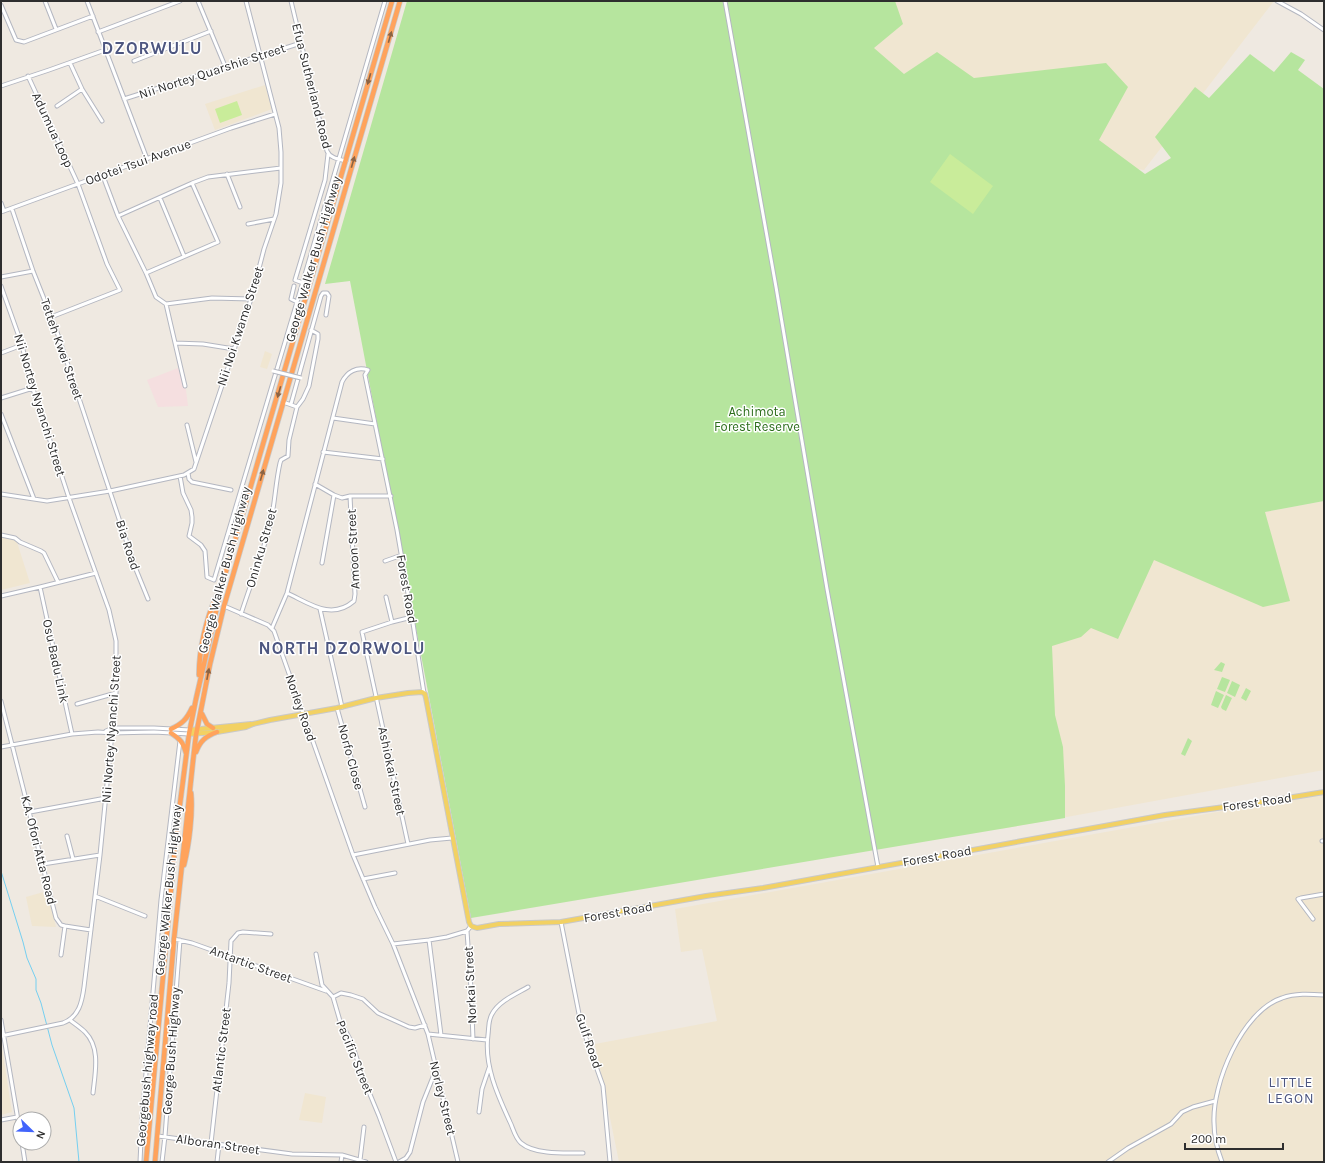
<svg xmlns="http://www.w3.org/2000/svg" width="1325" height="1163" font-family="Karla,sans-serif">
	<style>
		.education { fill: #f0e6d1 }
		.medical { fill: #f5dfe0 }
		.green { fill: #b6e59e }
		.pitch { fill: #c9ec9a }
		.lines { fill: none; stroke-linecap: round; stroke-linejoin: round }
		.stream { stroke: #75cff0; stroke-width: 1 }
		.minor-casing { stroke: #b4b7c1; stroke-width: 5 }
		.major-casing { stroke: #c9c9c9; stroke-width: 6 }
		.highway-casing { stroke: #c9c9c9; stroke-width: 6 }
		.minor { stroke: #fff; stroke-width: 3 }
		.major { stroke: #f2d163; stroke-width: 4 }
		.highway { stroke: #ffa35c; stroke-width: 4.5 }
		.minor-bridge-casing { stroke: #b4b7c1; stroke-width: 5; stroke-linecap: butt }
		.minor-bridge { stroke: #fff; stroke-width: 3 }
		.oneway { fill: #8c6343 }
		.labels { text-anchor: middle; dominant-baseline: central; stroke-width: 3; stroke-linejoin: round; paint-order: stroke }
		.street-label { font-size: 13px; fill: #2e2e2e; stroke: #fff }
		.park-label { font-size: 13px; fill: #2c6e1b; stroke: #fff }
		.neighbourhood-label { font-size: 14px; letter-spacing: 1px; fill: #4d5680; stroke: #fff }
		.district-label { font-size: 17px; font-weight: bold; letter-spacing: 1px; fill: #4d5680; stroke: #fff }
	</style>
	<rect width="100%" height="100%" fill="#efe9e1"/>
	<path class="education" d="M872,1H1274L1144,170L956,141L844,63Z
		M265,85L272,109L215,130L205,104Z
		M265,351L272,354L267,369L260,367Z
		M1324,501V770L1001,829L960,568Z
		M1,535L16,539L30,583L1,590Z
		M1324,793V1162H619L595,1044L717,1021L702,949L681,952L675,909Z
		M47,891L56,927L32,926L26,897Z
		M1,1042L12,1112L1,1115Z
		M305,1093L326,1097L322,1123L299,1120Z"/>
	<path class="medical" d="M178,368L186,390L188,406L158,407L147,380Z"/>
	<path class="green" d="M407,1H895L903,24L874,48L904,74L937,52L974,78L1106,63L1128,87L1099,140L1145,174L1171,158L1155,137L1195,87L1209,98L1250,54L1274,72L1291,52L1305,60L1298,70L1324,89V501L1265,512L1290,601L1263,607L1154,560L1118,639L1091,628L1081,637L1052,646L1055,715L1063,747L1065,786V818L471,918L350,281L325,284Z
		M1221,662L1225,664L1222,672L1214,670Z
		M1222,677L1230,680L1225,692L1217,689Z
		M1232,681L1240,685L1235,697L1227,693Z
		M1246,688L1251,691L1246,701L1241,698Z
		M1216,691L1224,695L1218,708L1211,705Z
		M1226,695L1232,698L1226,711L1222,709L1221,707Z
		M1188,738L1192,741L1185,756L1181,754Z"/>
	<path class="pitch" d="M237,101L242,115L220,123L215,109Z
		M950,154L993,186L973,214L930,182Z"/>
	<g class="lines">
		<path class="stream" d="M1,871L23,942L27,958L36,979V990L41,1003L52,1045L74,1108L79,1162"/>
		<defs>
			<path id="minor" d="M45,1L56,29
				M87,1L147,159
				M198,1L225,66
				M291,1L327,151C330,158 338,159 346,161
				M725,1L776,287L827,589L878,867
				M1277,1L1301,14L1324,30
				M1,5L16,40L24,42L93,16
				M98,32L180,1
				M134,61L211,31
				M70,63L82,89L102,121
				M28,76L78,184L107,264L120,290L51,317
				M1,86L49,70L105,50
				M124,99L301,43
				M57,106L82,89
				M227,174L240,207
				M103,176L118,216L146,273L156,297L166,304L185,386
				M160,198L184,256
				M1,203L4,211
				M12,209L33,271L56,329L135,567L148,599
				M1,212L231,128L275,114
				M118,216L192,183L208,177L281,168
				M248,224L274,219
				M146,273L218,242L192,183
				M1,277L33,271
				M303,283L295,280L325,180L328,154
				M1,286L22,345L30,380L69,498L109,610L116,641V693L112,733L100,855L84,987C82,1002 79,1017 63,1023L1,1036
				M294,286L291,299L297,302
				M166,304L212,298L251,299
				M175,343L203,344L234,349
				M1,353L22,345
				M1,398L33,388
				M283,402L297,407
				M291,404L321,296L323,293H327L329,296L326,315
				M1,414L34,499
				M333,418L375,424
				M187,425L196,462
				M323,452L383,459
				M188,473L189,479L192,482L231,490
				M180,476L183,493L191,510L192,517V523L189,536L201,545L205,551L207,577L214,580L297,302L385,1
				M315,484L334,495L342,498L350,496H391
				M1,494L47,501L110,491L184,475L194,469L251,299L264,249L276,214L281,183V152L279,128L246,1
				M1,535L15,538L20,542L41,551L44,553L58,582
				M385,561L402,555
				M322,563L334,495
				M40,587L72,734
				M287,593C309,603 331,621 354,601L355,594L350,496
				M1,596L40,587L96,573
				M386,597L392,622
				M224,606L268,625L274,631L353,855L375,907L393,944L428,1034L458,1162
				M320,609L342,707
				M241,614C250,586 261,558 269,529C275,507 275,485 280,463L281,460L288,456L289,440L297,407L303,399L309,386L318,339V334L311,330
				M272,628L287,593L342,382C347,372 357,366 368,370L365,375L397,530L412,617L424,693
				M1,701L56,918L61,925L65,926L91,930
				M77,704L116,693
				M337,708L365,807
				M106,731L113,728H154L190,730
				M1,747L72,734L98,732L112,733L154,732L189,734
				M30,812L106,798
				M67,836L73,859
				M1322,841H1324
				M408,844L362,632L392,622L412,617
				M353,855L430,840L452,838
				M43,864L100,855
				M363,879L395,873
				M95,896L145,916
				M1313,919L1298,899L1301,898L1324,894
				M561,922L581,1024L603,1086L610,1162
				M467,931L471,989L473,1039
				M174,939L192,943L326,991
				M429,940L441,1035
				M393,944L429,940L447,937L467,931L471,926
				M316,954L322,985L333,997L340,1021L351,1041L364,1080L379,1116L396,1162
				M61,955L65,926
				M528,987C516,994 499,1001 492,1014C488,1021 489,1027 488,1035C484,1065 497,1094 510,1122C513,1128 515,1138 521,1143C535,1155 566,1153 583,1153
				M333,997L341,993L351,995L363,999L378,1013L409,1027L415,1028L425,1025
				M1,1020L20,1132
				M70,1020C75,1024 81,1028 85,1032C101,1048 95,1073 93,1093
				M428,1034L487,1040
				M479,1112L482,1089L489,1068
				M1,1120L17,1117
				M158,1136L292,1154L342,1155L366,1162
				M22,1143L25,1162
				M211,1143L229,983L231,941L238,933L243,932L271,934
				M360,1160L364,1127
				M140,1162L142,1119L161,900L180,741
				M162,1162L165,1136L180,940
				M217,1162L219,1144
				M341,1162L342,1155
				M399,1162L406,1158L410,1152L423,1102L433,1077L435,1068
				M1108,1162L1128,1148L1171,1124L1182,1112L1193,1107L1215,1101
				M1222,1162C1217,1149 1214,1137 1214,1123C1212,1084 1242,1011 1282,998C1295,993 1310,994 1324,995"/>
			<path id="major" d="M190,730L251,724
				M189,734L217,732L246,727L253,724L270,720L337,708L376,698L408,693L422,692L425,694L426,698L469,922L471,926L477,928L499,924L561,922L706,896L763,888L1165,815L1269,801L1324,792"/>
			<path id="highway" d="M199,675C199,649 206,619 217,595
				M202,714L207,724L213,728
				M171,729C182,724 187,719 192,708
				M171,733C180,739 183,742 186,753
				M196,752C200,741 206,736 217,732
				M184,865C189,845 193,813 191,793
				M146,1162L176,835L189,734L196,699L222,585L392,1
				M155,1162L174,939L193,761L196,735L210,664L224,606L400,1"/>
		</defs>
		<use href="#minor" class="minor-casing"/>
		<use href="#major" class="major-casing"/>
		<use href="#highway" class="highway-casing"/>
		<use href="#minor" class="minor"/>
		<use href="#major" class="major"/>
		<use href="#highway" class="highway"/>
		<defs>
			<path id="minor-bridge" d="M273,371L301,378"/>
		</defs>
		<use href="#minor-bridge" class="minor-bridge-casing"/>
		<use href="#minor-bridge" class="minor-bridge"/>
	</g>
	<defs><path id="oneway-solid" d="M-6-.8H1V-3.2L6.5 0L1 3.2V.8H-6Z"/></defs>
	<g class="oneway">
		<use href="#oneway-solid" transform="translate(390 37) rotate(-74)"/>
		<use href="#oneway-solid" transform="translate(369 79) rotate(106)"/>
		<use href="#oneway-solid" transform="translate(353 162) rotate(-74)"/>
		<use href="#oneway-solid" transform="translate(279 392) rotate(106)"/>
		<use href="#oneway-solid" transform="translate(262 475) rotate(-74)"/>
		<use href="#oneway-solid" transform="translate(208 674) rotate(-79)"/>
	</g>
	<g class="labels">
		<g class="street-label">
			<text transform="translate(212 71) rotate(-18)">Nii Nortey Quarshie Street</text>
			<text transform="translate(312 86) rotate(76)">Efua Sutherland Road</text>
			<text transform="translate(53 130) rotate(65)">Adumua Loop</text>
			<text transform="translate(138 162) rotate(-20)">Odotei Tsui Avenue</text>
			<text transform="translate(313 259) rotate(-74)">George Walker Bush Highway</text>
			<text transform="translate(240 326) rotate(-72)">Nii Noi Kwame Street</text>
			<text transform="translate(62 349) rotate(71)">Tetteh Kwei Street</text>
			<text transform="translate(40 405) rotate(73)">Nii Nortey Nyanchi Street</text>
			<text transform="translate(128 545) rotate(72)">Bia Road</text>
			<text transform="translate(261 548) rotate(-74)">Oninku Street</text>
			<text transform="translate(353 549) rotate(-93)">Amoon Street</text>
			<text transform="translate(224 570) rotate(-75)">George Walker Bush Highway</text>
			<text transform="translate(407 589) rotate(80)">Forest Road</text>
			<text transform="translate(56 661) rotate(78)">Osu Badu Link</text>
			<text transform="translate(301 708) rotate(71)">Norley Road</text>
			<text transform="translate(111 729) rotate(-86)">Nii Nortey Nyanchi Street</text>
			<text transform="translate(351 757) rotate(75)">Norfo Close</text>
			<text transform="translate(392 771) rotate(78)">Ashiokai Street</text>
			<text transform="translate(1257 802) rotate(-8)">Forest Road</text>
			<text transform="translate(39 850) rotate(76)">K.A. Ofori Atta Road</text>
			<text transform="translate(937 856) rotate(-10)">Forest Road</text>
			<text transform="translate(168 890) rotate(-84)">George Walker Bush Highway</text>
			<text transform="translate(618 912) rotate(-10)">Forest Road</text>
			<text transform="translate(251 964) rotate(20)">Antartic Street</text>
			<text transform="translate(470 985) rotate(-93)">Norkai Street</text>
			<text transform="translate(589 1041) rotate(71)">Gulf Road</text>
			<text transform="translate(221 1050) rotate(-83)">Atlantic Street</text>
			<text transform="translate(171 1051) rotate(-86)">George Bush Highway</text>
			<text transform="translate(355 1057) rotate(68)">Pacific Street</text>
			<text transform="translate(147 1070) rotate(-85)">Georgebush highway road</text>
			<text transform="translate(443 1098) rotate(76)">Norley Street</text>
			<text transform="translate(218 1144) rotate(8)">Alboran Street</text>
		</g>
		<g class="park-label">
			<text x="757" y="411">Achimota<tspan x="757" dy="15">Forest Reserve</tspan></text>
		</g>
		<g class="neighbourhood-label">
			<text x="1291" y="1082">LITTLE<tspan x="1291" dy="16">LEGON</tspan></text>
		</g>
		<g class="district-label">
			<text x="152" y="48">DZORWULU</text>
			<text x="342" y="648">NORTH DZORWOLU</text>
		</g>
	</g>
	<rect width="1325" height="1163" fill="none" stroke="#2e2e2e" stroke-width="4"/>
	<g transform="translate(32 1131) rotate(113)"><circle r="19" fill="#ffffff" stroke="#ababab"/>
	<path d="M0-3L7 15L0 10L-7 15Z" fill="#4264fb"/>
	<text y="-6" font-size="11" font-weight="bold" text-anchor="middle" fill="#2e2e2e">N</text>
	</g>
	<path d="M1185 1143v6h98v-6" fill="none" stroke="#2e2e2e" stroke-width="2"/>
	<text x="1191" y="1143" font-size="12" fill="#2e2e2e" stroke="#ffffff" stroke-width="3" paint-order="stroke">200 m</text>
</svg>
